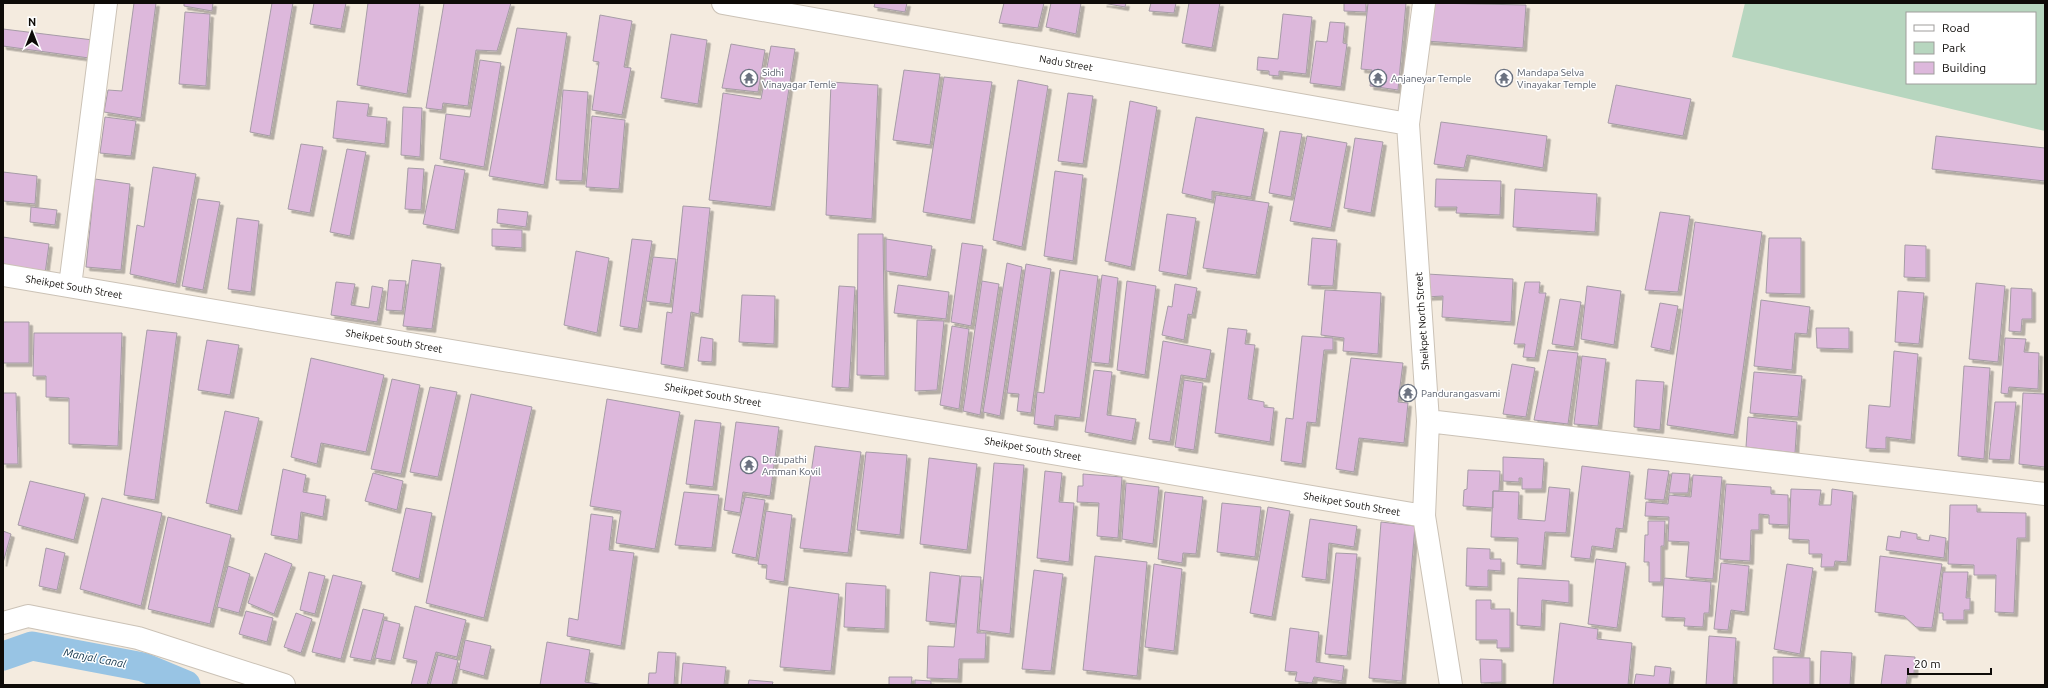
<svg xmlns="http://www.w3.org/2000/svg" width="2048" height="688" font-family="Ubuntu,sans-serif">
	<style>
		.green { fill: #b7d6bf; fill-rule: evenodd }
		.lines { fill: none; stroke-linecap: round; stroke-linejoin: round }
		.canal { stroke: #98c4e4; stroke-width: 29 }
		.building { fill: #ddb8dc; stroke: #a69ca6; filter: url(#shadow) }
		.street-casing { stroke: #cbc2b6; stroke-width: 24 }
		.street { stroke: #fff; stroke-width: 22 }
		.labels { text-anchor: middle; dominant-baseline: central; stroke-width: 3; stroke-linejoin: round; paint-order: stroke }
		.street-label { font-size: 10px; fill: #0e0b08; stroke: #fff }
		.worship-label { font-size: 10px; fill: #5b616d; stroke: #fff; text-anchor: start }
		.water-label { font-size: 11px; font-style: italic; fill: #0f3249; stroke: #fff }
	</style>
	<defs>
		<filter id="shadow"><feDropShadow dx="3.5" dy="3.5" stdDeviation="0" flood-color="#0004"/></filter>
	</defs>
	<rect width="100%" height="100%" fill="#f4ebdf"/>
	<path class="green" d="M1745,3H2045V131L1732,57ZM1907,13H2035V83H1907Z"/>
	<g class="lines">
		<path class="canal" d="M3,656L32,646L143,667L186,685"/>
	</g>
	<path class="building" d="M134,3H156L141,118L104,112L108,90L122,91Z
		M184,3H213L212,11L184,6Z
		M272,3H293L270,136L250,132Z
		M314,3H346L341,29L310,24Z
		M368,3H420L407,94L357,85Z
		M444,3H511L497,51L476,50L468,106L443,103L442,110L426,108Z
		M875,3H907L905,12L874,7Z
		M1004,3H1044L1038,28L999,23Z
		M1051,3H1081L1076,34L1046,27Z
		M1103,3H1126L1125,7Z
		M1151,3H1176L1174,13L1149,11Z
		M1189,3H1220L1212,48L1182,43Z
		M1344,3H1366V12L1344,11Z
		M1368,3H1406L1398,90L1370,86L1372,70L1361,69Z
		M1430,3L1526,5L1523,48L1426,41Z
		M185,12L210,14L206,86L179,84Z
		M1283,14L1312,17L1306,74L1279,71V76L1269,75V71L1257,70L1258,57L1278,59Z
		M600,15L632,21L624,67L631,68L622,115L592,110L599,62L593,61Z
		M1330,22L1345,23L1343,43L1347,44L1341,87L1310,83L1316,41L1327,42Z
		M517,28L567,33L544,185L489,176Z
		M3,29L93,40L89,58L3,46Z
		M671,34L707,40L698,104L661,98Z
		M731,44L765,50L758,92L722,88Z
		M771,46L795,49L771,207L709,200L723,93L761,99Z
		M480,60L501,63L484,167L440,159L446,114L470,117Z
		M904,70L940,74L930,145L893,140Z
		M944,77L992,82L971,220L923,212Z
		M1018,80L1048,86L1022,247L993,240Z
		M831,82L878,85L872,219L826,215Z
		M1616,85L1691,99L1683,136L1608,123Z
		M563,90L588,92L582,181L556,180Z
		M1068,93L1093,96L1083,164L1058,161Z
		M337,101L369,104L367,116L387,118L385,144L333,138Z
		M1130,101L1157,107L1131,267L1105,261Z
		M403,107L422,108L420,157L401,155Z
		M592,116L625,120L619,189L586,187Z
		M105,117L136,121L131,156L100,153Z
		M1196,117L1264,129L1251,197L1212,191V200L1182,193Z
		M1441,122L1547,136L1543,168L1467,155L1464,168L1434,164Z
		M1280,131L1302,134L1291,197L1269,193Z
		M1307,136L1347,143L1331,228L1290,221Z
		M1936,136L2045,148V181L1932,169Z
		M1355,138L1383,142L1371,213L1344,208Z
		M301,144L323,147L310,213L288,209Z
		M347,149L366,152L350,236L330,232Z
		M435,165L465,170L455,230L423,224Z
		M153,167L196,174L176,284L130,274L137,225L144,227Z
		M408,168L424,169L421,210L405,209Z
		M1055,171L1083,175L1073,261L1044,256Z
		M3,172L37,176L35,204L3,201Z
		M95,179L130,184L121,270L86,267Z
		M1436,179L1501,181L1500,215L1456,213L1457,207H1435Z
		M1515,189L1597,194L1595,232L1513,227Z
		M1216,195L1269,203L1256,275L1203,268Z
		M198,199L220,202L203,290L182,286Z
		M683,206L710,208L699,314L691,312L684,368L661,364L667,312L672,313Z
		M31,207L57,210L55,225L30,222Z
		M498,209L528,212L526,227L497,223Z
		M1660,212L1690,216L1678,292L1645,290Z
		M1167,214L1196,218L1187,276L1159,271Z
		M237,218L259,221L251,292L228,289Z
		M1695,222L1762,232L1734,435L1667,425Z
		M492,229L522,230V248L492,246Z
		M858,234H883L885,376L857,375Z
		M3,237L49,244L45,274L3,267Z
		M1312,238L1337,240L1333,286L1308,285Z
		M1769,238H1801V294L1766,293Z
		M632,239L652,241L638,329L620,326Z
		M886,239L932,246L927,277L886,271Z
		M962,243L983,246L971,326L951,322Z
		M1905,245L1926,246V278L1904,277Z
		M576,251L609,258L597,333L564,325Z
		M653,257L676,259L670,304L646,301Z
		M412,260L441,264L432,329L403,326Z
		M1007,263L1022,267L1000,416L983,412Z
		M1026,264L1051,269L1031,413L1017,411L1019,394L1007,393Z
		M1060,270L1098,276L1080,418L1055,415L1054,427L1034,424L1037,392L1044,393Z
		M1427,274L1513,279L1511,322L1442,317L1443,296L1426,297Z
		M1102,275L1118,278L1109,364L1091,362Z
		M389,280L406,281L402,311L386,310Z
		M982,281L999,284L980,415L963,411Z
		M1127,281L1156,286L1145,375L1117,370Z
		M336,282L355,284L351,305L369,308L372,286L383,288L377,322L331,315Z
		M1525,282H1540L1539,293H1546L1535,358L1523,357L1525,344H1514Z
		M1976,283L2005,286L1998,362L1969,359Z
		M1175,284L1197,288L1192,315L1188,314L1184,340L1162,335L1168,306L1172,307Z
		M898,285L949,292L946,319L894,313Z
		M839,286L855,287L849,388L832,387Z
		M1587,286L1621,291L1614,345L1581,339Z
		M2011,288L2032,289V319H2022L2021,332L2009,331Z
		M1325,290L1381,293L1378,354L1343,351L1344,338L1321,335Z
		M1898,291L1924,293L1919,344L1895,342Z
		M742,295L775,296L774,344L739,342Z
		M1560,299L1581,302L1574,347L1552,344Z
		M1761,300L1810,307L1807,334L1795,333L1792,370L1754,366Z
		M1660,303L1678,306L1670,351L1651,347Z
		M917,320L944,321L937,390L915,391Z
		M3,322H29V363H3Z
		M952,326L969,329L959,409L940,405Z
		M1228,328L1247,330L1245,344L1255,345L1248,399L1264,402V407L1274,408L1270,442L1215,433Z
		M1816,328H1849V349L1817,348Z
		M147,330L177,333L155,500L124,495Z
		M34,333H122L118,446L69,444V398L46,397V376H33Z
		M1302,336L1333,338V350H1324L1316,423L1307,422L1302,464L1281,461L1286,418L1293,419Z
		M701,337L713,339L712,362L698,361Z
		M2005,338L2026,339L2024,352L2039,353L2038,389L2009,387L2008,394L2001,393Z
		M207,340L239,345L230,395L198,390Z
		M1163,341L1211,350L1206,379L1181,375L1170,442L1149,439Z
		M1548,350L1578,353L1568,424L1534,420Z
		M1894,351L1918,354L1911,440L1886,437V449L1866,448L1869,405L1890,407Z
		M1582,356L1606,359L1598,426L1574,424Z
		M311,358L384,375L366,452L321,443L317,464L291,457Z
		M1351,358L1403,363L1398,402L1408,403L1404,443L1359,438L1354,472L1336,469Z
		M1512,364L1535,368L1526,417L1503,414Z
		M1964,366L1990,368L1984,459L1958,456Z
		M1094,370L1112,372L1107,415L1136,419L1132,441L1085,432Z
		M1754,372L1802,376L1798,417L1750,413Z
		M392,379L420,385L401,474L371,469Z
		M1184,380L1203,383L1194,450L1175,447Z
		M1636,380L1664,382L1660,430L1634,427Z
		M430,387L457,392L438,477L410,472Z
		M3,393H16L18,464H3Z
		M2023,393L2045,394V467L2019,464Z
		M471,394L532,407L484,618L426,603Z
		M607,399L680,412L655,549L616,543L621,511L590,506Z
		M1995,402H2016L2010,460L1989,459Z
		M225,411L259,418L238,511L206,503Z
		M1748,417L1797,422L1795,453L1746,447Z
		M695,420L721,423L713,487L686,484Z
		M736,422L779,427L770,496L743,492L740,513L724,510Z
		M815,446L861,452L848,553L800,548Z
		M866,452L907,455L900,535L857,530Z
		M1503,457L1544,459L1542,489H1522V478H1519V482L1503,481Z
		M929,458L977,464L967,550L920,544Z
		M994,463L1024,465L1010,634L979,630Z
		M1582,466L1630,472L1623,529L1616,528L1613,549L1592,546L1590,559L1571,557Z
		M283,469L306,475L303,492L326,496L323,517L301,512L298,540L271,535Z
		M1648,469L1669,471L1664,500L1645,499Z
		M1468,470L1500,471L1499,491H1493V508L1463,506L1464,490L1467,489Z
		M1045,471L1062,473L1059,502L1074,503L1069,562L1037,558Z
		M373,473L403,481L397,510L365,501Z
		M1672,473L1690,474L1688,493H1669Z
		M1083,474L1122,477L1118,538L1097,536L1099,503L1077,502L1078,486H1083Z
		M1693,475L1722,477L1713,579L1686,577L1689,542L1668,541L1669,517L1645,516L1646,502L1668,504L1669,495L1691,497Z
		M30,481L85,494L74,540L18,525Z
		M1126,483L1159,487L1153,544L1122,539Z
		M1726,484L1771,487V494L1788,495V525L1769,524V515L1759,514V530H1751L1750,561L1720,559Z
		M1549,487L1570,489L1566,533L1545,532L1542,566L1517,564L1518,538L1491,537L1493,491L1519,492L1518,519L1545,521Z
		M1791,489L1821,490L1819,505H1831L1832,489L1853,492L1847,562L1835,561L1834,567H1821L1822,554H1809V540L1789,539Z
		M684,492L719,495L712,548L675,545Z
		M1165,492L1203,497L1196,554L1183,553L1182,563L1158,559Z
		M745,497L765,500L756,558L732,553Z
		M102,498L162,513L141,606L80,589Z
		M1222,503L1261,507L1255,557L1217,552Z
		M1950,505H1977V512L2026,513V538H2017L2014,613L1995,612L1996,575H1974V565L1948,564Z
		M1268,507L1290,511L1272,617L1250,613Z
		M406,508L432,513L419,579L392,571Z
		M766,511L792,515L784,582L766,579L767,565L758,564Z
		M591,514L613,517L609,550L634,553L621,646L567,636L569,618L578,620Z
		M168,517L231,535L210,624L148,609Z
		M1310,519L1357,526L1354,547L1329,543L1326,580L1302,577Z
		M1648,521H1665L1664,546H1661V582H1649V562H1644L1645,535H1648Z
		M1381,522L1415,526L1402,681L1369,678Z
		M3,531L11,534L3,563Z
		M1901,531L1917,534V539L1929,541L1930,535L1946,538L1944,558L1886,550L1888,536L1900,538Z
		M46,548L65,553L57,590L39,586Z
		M1467,548L1490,549V559H1501V571L1488,570V587L1466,586Z
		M265,553L292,564L274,614L248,603Z
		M1336,553L1357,554L1347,656L1325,654Z
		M1095,556L1147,562L1137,676L1083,670Z
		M1880,556L1942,564L1932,628L1916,627L1904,616L1875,612Z
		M1596,559L1626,563L1617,628L1588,624Z
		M1721,563L1749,566L1745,612L1731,610L1728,630L1714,629Z
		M1154,564L1182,569L1174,651L1145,647Z
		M1787,564L1813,568L1800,654L1774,649Z
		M228,566L250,574L239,613L217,607Z
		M1034,570L1063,574L1051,671L1022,669Z
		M309,572L325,576L315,614L300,610Z
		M930,572L960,576L955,624L926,621Z
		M1943,572H1968L1966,598H1970V610H1964V620H1943V613H1939Z
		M333,575L362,582L341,659L312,652Z
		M961,576L981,577L977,633H986L985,659H959L958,679L927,678L928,646L954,647Z
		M1518,578L1569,581V603L1542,600L1541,627L1517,625Z
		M1664,578L1711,582L1709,613H1704L1703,627L1684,626L1685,618L1662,617Z
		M846,583L886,586L885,629L844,627Z
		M789,587L839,594L831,671L780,667Z
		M1476,600H1491V609H1510V648H1497V640H1476Z
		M415,606L466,620L457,657L436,652L427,685H411L417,661L403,658Z
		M363,609L384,614L371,661L350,657Z
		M246,611L273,618L267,642L239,634Z
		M296,613L312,619L301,653L284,647Z
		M384,620L400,624L391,661L375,658Z
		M1560,623L1598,629L1597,639L1632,643L1628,685H1553Z
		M1290,628L1319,632L1316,662L1344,666L1342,681L1314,677L1312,683L1295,681L1297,672L1285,671Z
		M1709,636L1736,638L1733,685H1706Z
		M465,640L491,646L484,676L459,669Z
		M547,642L590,650L585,682L604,685H540Z
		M1821,651L1852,653L1850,685H1820Z
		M658,652L676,653L674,685H648L649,673H656Z
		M438,655L458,660L452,685H430Z
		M1885,655L1915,657L1914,674H1908L1906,685H1881Z
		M1773,657L1810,658V685H1773Z
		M1480,659L1502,660V682L1481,683Z
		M683,663L726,667L724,685H681Z
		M1655,666L1671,668L1669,685H1634L1636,674L1654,676Z
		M889,677H912L911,685H889Z
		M749,680L773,682L772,685H748Z
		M915,680L931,681V685H915Z"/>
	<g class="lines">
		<defs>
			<path id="street" d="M723,3L1408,124
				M1424,3L1408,124L1428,421L1424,516L1451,685
				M3,275L1424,516
				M70,286L106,3
				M1428,421L2045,494
				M3,623L28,616L138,638L284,685"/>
		</defs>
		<use href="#street" class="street-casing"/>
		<use href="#street" class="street"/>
	</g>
	<defs>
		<symbol id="temple-ring" viewBox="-11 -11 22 22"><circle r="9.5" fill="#fff" stroke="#6b7280" stroke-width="1.5"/><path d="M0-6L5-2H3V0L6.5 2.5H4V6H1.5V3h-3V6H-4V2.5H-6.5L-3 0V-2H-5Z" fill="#6b7280"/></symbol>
	</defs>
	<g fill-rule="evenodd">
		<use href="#temple-ring" x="739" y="68" width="20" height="20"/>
		<use href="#temple-ring" x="1368" y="68" width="20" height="20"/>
		<use href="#temple-ring" x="1494" y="68" width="20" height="20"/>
		<use href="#temple-ring" x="1398" y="383" width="20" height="20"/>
		<use href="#temple-ring" x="739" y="455" width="20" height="20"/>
	</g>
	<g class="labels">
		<g class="street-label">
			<text transform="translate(1066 63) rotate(10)">Nadu Street</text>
			<text transform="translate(74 287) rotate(10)">Sheikpet South Street</text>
			<text transform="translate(1422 321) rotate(-94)">Sheikpet North Street</text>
			<text transform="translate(394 341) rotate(10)">Sheikpet South Street</text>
			<text transform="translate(713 395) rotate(10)">Sheikpet South Street</text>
			<text transform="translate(1033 449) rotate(10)">Sheikpet South Street</text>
			<text transform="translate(1352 504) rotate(10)">Sheikpet South Street</text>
		</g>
		<g class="worship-label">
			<text x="762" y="72">Sidhi<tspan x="762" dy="12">Vinayagar Temle</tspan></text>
			<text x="1517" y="72">Mandapa Selva<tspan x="1517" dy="12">Vinayakar Temple</tspan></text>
			<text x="1391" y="78">Anjaneyar Temple</text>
			<text x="1421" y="393">Pandurangasvami</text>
			<text x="762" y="459">Draupathi<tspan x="762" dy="12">Amman Kovil</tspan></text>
		</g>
		<g class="water-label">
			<text transform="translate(95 658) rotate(11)">Manjal Canal</text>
		</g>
	</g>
	<rect width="2048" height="688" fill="none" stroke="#0e0b08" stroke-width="8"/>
	<rect x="1906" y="12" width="130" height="72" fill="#ffffff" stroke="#9f9d9c"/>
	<rect x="1914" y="25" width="20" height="6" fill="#ffffff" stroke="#9f9d9c"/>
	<text x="1942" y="32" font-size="12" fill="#0e0b08">Road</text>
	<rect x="1914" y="42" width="20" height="12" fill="#b7d6bf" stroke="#9f9d9c"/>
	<text x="1942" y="52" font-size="12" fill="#0e0b08">Park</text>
	<rect x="1914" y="62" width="20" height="12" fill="#ddb8dc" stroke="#9f9d9c"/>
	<text x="1942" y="72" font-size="12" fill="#0e0b08">Building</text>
	<g transform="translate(32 32)" stroke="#ffffff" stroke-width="3" paint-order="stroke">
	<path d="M0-3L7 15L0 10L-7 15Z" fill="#0e0b08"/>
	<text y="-6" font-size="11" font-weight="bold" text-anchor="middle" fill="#0e0b08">N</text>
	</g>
	<path d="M1908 668v6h83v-6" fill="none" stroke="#0e0b08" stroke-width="2"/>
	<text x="1914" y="668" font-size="12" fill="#0e0b08" stroke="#ffffff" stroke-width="3" paint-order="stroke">20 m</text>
</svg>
